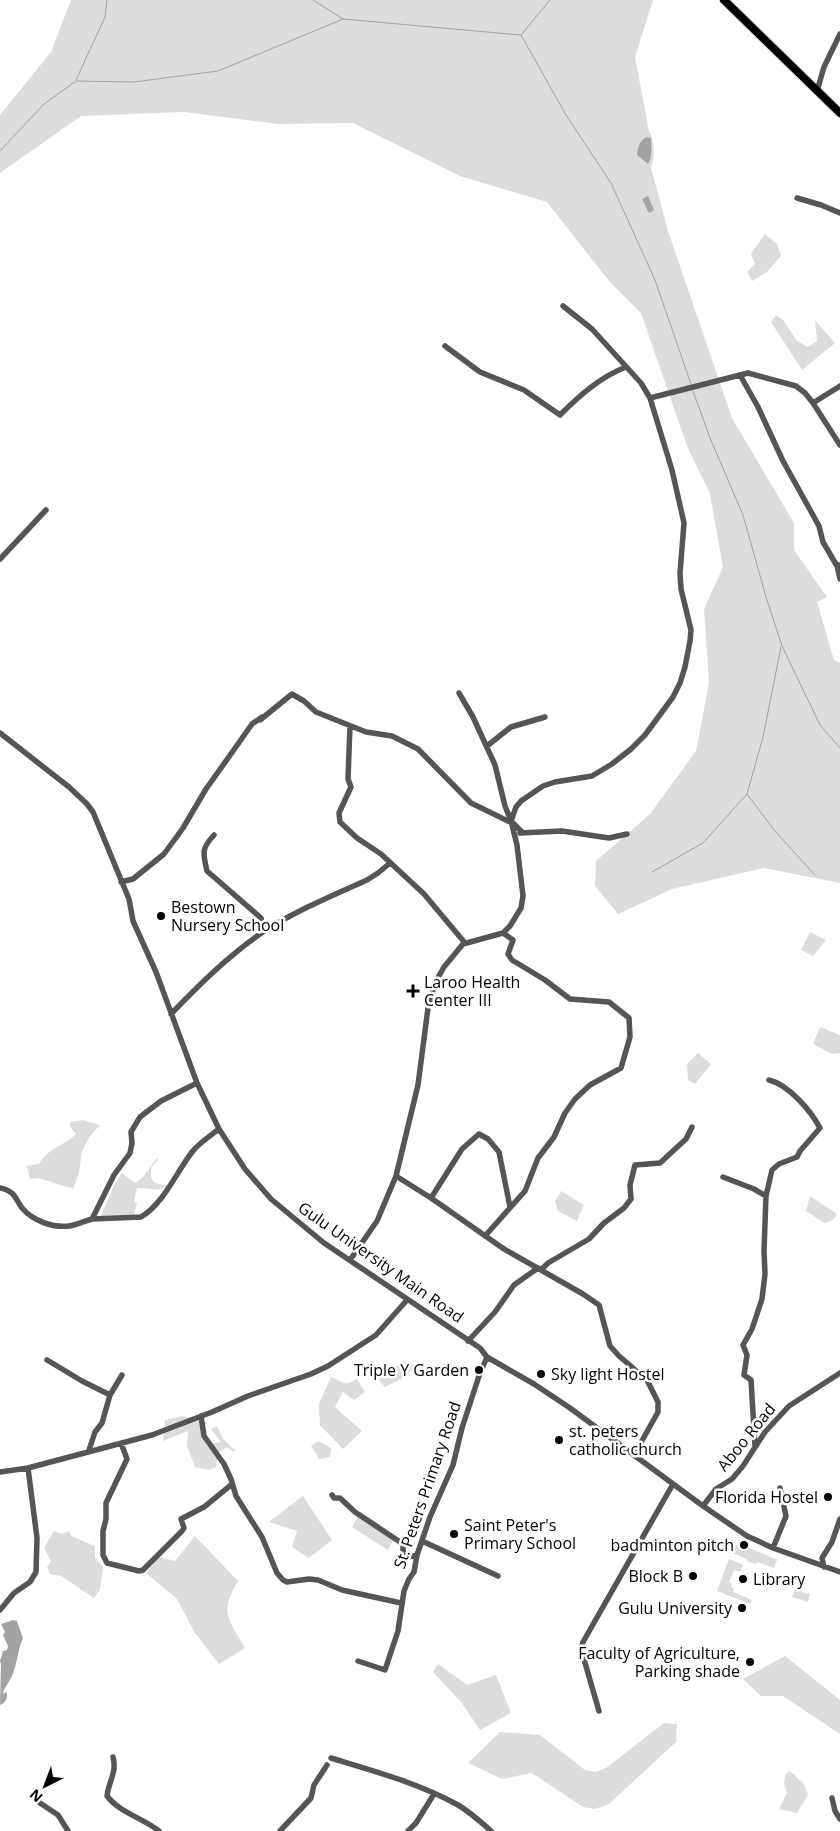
<svg xmlns="http://www.w3.org/2000/svg" width="840" height="1831" font-family="'Open Sans',sans-serif">
	<style>
		.green { fill: #dcdcdc }
		.water { fill: #a3a3a3 }
		.lines { fill: none; stroke-linecap: round; stroke-linejoin: round }
		.stream { stroke: #a3a3a3; stroke-width: 1 }
		.major-casing { stroke: #dbdbdb; stroke-width: 10 }
		.minor { stroke: #555; stroke-width: 5.5 }
		.major { stroke: #000; stroke-width: 8 }
		.poi-dot { fill: #000; stroke: #fff; stroke-width: 2 }
		.labels { text-anchor: middle; dominant-baseline: central; stroke-width: 5; stroke-linejoin: round; paint-order: stroke }
		.poi-label { font-size: 16px; fill: #000; stroke: #fff; text-anchor: start }
		.street-label { font-size: 16px; fill: #000; stroke: #fff }
	</style>
	<rect width="100%" height="100%" fill="#fff"/>
	<path class="green" d="M71,0H653L635,57L649,131C655,142 655,157 651,168L668,231L732,418L794,523V550L827,597L817,602L834,660L840,663V883L764,868L672,889L618,914L595,886L596,861L650,814L696,751L709,683L704,609L723,567L710,494L687,446L641,313L609,281L547,202L460,176L353,123L278,124L184,112L81,116L0,173V115L51,52Z
		M765,234L777,244L781,256L767,272L752,281L747,272L755,264L751,254Z
		M776,315L784,321L797,341L808,347L817,341L815,320L835,343L802,370L771,322Z
		M810,932L826,940L813,956L801,950Z
		M820,1027L840,1035V1053L832,1054L813,1044Z
		M698,1053L711,1064L695,1084L688,1080L687,1064Z
		M83,1120L100,1125L90,1136L82,1151L79,1173L73,1189L39,1178L30,1179L27,1166L39,1164C50,1146 63,1147 76,1134L70,1127V1122Z
		M157,1158L158,1160L151,1168V1178L155,1183L167,1186C159,1193 147,1187 137,1188L134,1201L137,1204L134,1214L101,1216C106,1205 115,1180 122,1173L135,1183L143,1177Z
		M561,1191L584,1205L577,1221L558,1211L555,1201Z
		M810,1196L837,1214L833,1220L824,1223L806,1211Z
		M404,1361L416,1365L405,1377L385,1387L377,1378Z
		M331,1377L346,1384L357,1379L365,1392L354,1400L343,1392L335,1407L362,1431L343,1449L320,1425L319,1404Z
		M182,1416L208,1422L200,1431L207,1445L221,1442L211,1429L217,1426L224,1440L235,1450L234,1452L227,1447L219,1452L216,1467L209,1470L195,1467L187,1446L188,1431L163,1441L165,1420Z
		M318,1441L331,1448L330,1457L319,1459L311,1446Z
		M303,1496L332,1540L309,1558L292,1547L297,1531L269,1522Z
		M361,1512L396,1536L388,1550L352,1527Z
		M54,1531L62,1534L69,1531L71,1536L95,1546V1558L103,1567L100,1589L94,1598L61,1576L50,1574L47,1567L51,1561L44,1548Z
		M195,1536L238,1581C219,1613 228,1618 245,1648L219,1664L195,1633L177,1599L146,1573L159,1557L175,1561Z
		M741,1544L777,1560L774,1568L757,1562L756,1564L747,1561V1559L732,1553L736,1545Z
		M729,1559L743,1565L740,1572L734,1570L729,1582L732,1584L731,1587L734,1588L733,1592L752,1600L750,1604L717,1591Z
		M795,1590L810,1594L808,1602L792,1597Z
		M785,1656L840,1700V1734L783,1696H761L743,1679Z
		M438,1664L467,1685L496,1675L511,1713L480,1730L461,1702L433,1672Z
		M664,1723L677,1724L676,1742L609,1804L595,1809L583,1807L532,1773L502,1779L468,1763L500,1732L540,1735L585,1770L596,1772L606,1768Z
		M790,1771L804,1784L808,1795L797,1813L779,1809L787,1793L784,1784L785,1775Z"/>
	<path class="water" d="M647,137L651,138C651,147 653,157 648,164L637,155C638,147 639,141 647,137Z
		M648,196L654,210L649,213L642,199Z
		M13,1620L17,1621L23,1638C18,1649 18,1659 14,1670C12,1678 7,1684 3,1692L4,1694L6,1692L7,1693C8,1699 5,1703 0,1705L1,1664L0,1661L3,1651L7,1650L8,1646L3,1635L5,1632L1,1624Z"/>
	<g class="lines">
		<path class="stream" d="M313,0L343,19L520,35
			M521,35L566,115L611,183L655,280L691,384
			M521,35L550,0
			M76,80L105,17L107,0
			M0,151L44,104L76,81L134,82L218,71L343,19
			M693,391L710,438L743,515L766,597L782,646L820,725L840,748
			M781,647L763,737L747,794L774,830L815,875
			M652,872L703,843L747,794"/>
		<defs>
			<path id="major" d="M724,0L840,113"/>
		</defs>
		<use href="#major" class="major-casing"/>
		<path class="minor" d="M817,91L824,67L840,34
			M797,198L821,205L840,213
			M445,346L480,372L524,390L560,415C579,396 600,377 626,367
			M740,375L758,407L783,461L819,526L823,542L837,566
			M650,398L748,373L796,386L805,393L813,403L840,386
			M813,403L840,445
			M0,559L46,510
			M839,565L837,566L840,579
			M459,693L473,717L495,765L505,806L511,821L523,833
			M350,726L348,779L351,787L339,813L340,822L357,838L381,854L424,894L465,943
			M0,733L69,787L87,804L93,812L129,899L133,921L156,972L197,1083L219,1129L245,1169L271,1199L324,1243L480,1348L487,1357L534,1384L570,1408L703,1506L747,1536L773,1548L840,1572
			M487,746L511,727L545,717
			M520,833L562,831L609,838L627,834
			M214,835C201,849 203,853 207,871L261,918L263,926L260,933
			M121,882L133,879L164,854L183,828L206,789L238,744L252,724L262,717L260,720L292,694L304,701L316,712L366,732L392,736L418,749L471,803L512,823
			M171,1014C199,985 227,957 260,934C293,912 331,896 367,880L378,873L390,863
			M396,1176L431,1198L504,1249L583,1294L599,1305L610,1346L619,1356L647,1380L658,1402V1412L634,1455
			M723,1177L754,1189L766,1196
			M0,1188C15,1191 15,1198 22,1208C33,1221 53,1228 69,1226C77,1225 84,1221 92,1219L114,1175L130,1153L132,1143L131,1132L140,1117L161,1101L197,1083
			M431,1198L462,1149L479,1134L488,1139L499,1152L510,1207
			M92,1219L141,1217C164,1203 176,1173 192,1152C199,1143 210,1136 219,1129
			M485,1236L525,1191L538,1158L554,1137L565,1113L575,1099L590,1085L621,1068L630,1037L629,1018L609,1002L570,999L545,980L512,960L508,954L513,940L503,933
			M350,1260L377,1221L396,1176L418,1085L428,1008L435,983L444,967L463,944L503,933L510,926L521,908L523,896L517,845L511,821L516,807L521,801L543,786L555,782L592,776L612,764L631,749L645,735L673,697L680,683L685,667L690,641L691,630L681,589L680,573L684,523L672,470L650,398L641,383L592,329L563,306
			M541,1270L548,1263L589,1239L604,1223L624,1208L631,1199L630,1185L635,1165L660,1163L686,1139L692,1127
			M468,1341L495,1312L514,1285L538,1268
			M47,1360L82,1381L110,1395
			M201,1416L204,1436L224,1464L231,1479L236,1496L262,1537L277,1573L283,1580L287,1582L309,1579L318,1580L342,1590L401,1603
			M121,1443L127,1459L106,1503V1519L103,1531V1555L107,1563L139,1571L143,1570L182,1531L184,1528L181,1519L204,1507L232,1484
			M755,1446L751,1380L744,1375L747,1355L743,1345L752,1329L762,1299L765,1274L764,1251L766,1196L772,1170L779,1164L797,1157L800,1151L820,1128C811,1111 789,1085 769,1080
			M89,1450L95,1432L102,1423L110,1395L122,1375
			M0,1472L28,1468L152,1435L212,1412L248,1396L311,1374L328,1366L376,1335L407,1300
			M332,1495L334,1498H340L355,1512L403,1544V1550L404,1555L408,1557L417,1555
			M703,1506L716,1489L732,1479L743,1466L765,1432L789,1406L840,1373
			M422,1541L498,1576
			M773,1548L786,1516L780,1488
			M824,1567L822,1558L832,1542L840,1519
			M0,1610L14,1593L30,1582L36,1572L37,1538L28,1468
			M358,1661L385,1670L398,1631L404,1591L409,1579L414,1572L417,1555L430,1517L453,1465L462,1428L479,1376L487,1357
			M599,1711L581,1649L583,1642L673,1484
			M113,1757C117,1773 109,1780 107,1796C120,1813 143,1818 159,1831
			M331,1758C374,1771 418,1783 458,1805C470,1812 481,1822 491,1831
			M832,1798L835,1811L840,1819
			M37,1801L58,1815L68,1831
			M280,1831L311,1798L314,1785L327,1765
			M408,1831L416,1823L434,1794"/>
		<use href="#major" class="major"/>
	</g>
	<g class="poi-dot">
		<circle cx="161" cy="916" r="5"/>
		<path d="M410.5 983.5h5v5h5v5h-5v5h-5v-5h-5v-5h5z"/>
		<circle cx="479" cy="1370" r="5"/>
		<circle cx="541" cy="1374" r="5"/>
		<circle cx="559" cy="1440" r="5"/>
		<circle cx="828" cy="1497" r="5"/>
		<circle cx="454" cy="1534" r="5"/>
		<circle cx="744" cy="1545" r="5"/>
		<circle cx="693" cy="1576" r="5"/>
		<circle cx="743" cy="1579" r="5"/>
		<circle cx="742" cy="1608" r="5"/>
		<circle cx="750" cy="1662" r="5"/>
	</g>
	<g class="labels">
		<g class="poi-label">
			<text x="171" y="907">Bestown<tspan x="171" dy="18">Nursery School</tspan></text>
			<text x="424" y="982">Laroo Health<tspan x="424" dy="18">Center III</tspan></text>
			<text x="469" y="1370" text-anchor="end">Triple Y Garden</text>
			<text x="551" y="1374">Sky light Hostel</text>
			<text x="569" y="1431">st. peters<tspan x="569" dy="18">catholic church</tspan></text>
			<text x="818" y="1497" text-anchor="end">Florida Hostel</text>
			<text x="464" y="1525">Saint Peter's<tspan x="464" dy="18">Primary School</tspan></text>
			<text x="734" y="1545" text-anchor="end">badminton pitch</text>
			<text x="683" y="1576" text-anchor="end">Block B</text>
			<text x="753" y="1579">Library</text>
			<text x="732" y="1608" text-anchor="end">Gulu University</text>
			<text x="740" y="1653" text-anchor="end">Faculty of Agriculture,<tspan x="740" dy="18">Parking shade</tspan></text>
		</g>
		<g class="street-label">
			<text transform="translate(381 1262) rotate(35)">Gulu University Main Road</text>
			<text transform="translate(746 1437) rotate(-51)">Aboo Road</text>
			<text transform="translate(427 1485) rotate(-71)">St. Peters Primary Road</text>
		</g>
	</g>
	<g transform="translate(45 1786) rotate(222)" stroke="#ffffff" stroke-width="4" paint-order="stroke">
	<path d="M0-4L9 19L0 12L-9 19Z" fill="#000000"/>
	<text y="-8" font-size="14" font-weight="bold" text-anchor="middle" fill="#000000">N</text>
	</g>
</svg>
